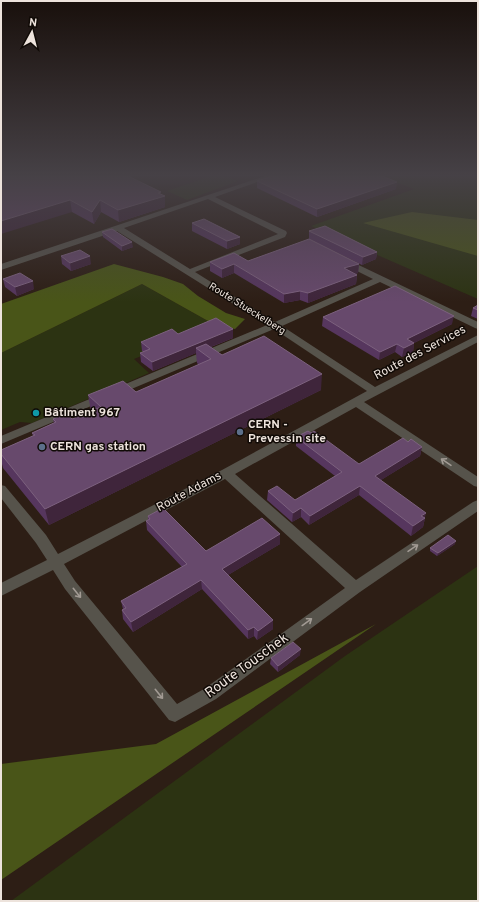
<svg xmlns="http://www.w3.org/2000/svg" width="479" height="902" font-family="Overpass,sans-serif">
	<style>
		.green { fill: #2c3312 }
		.forest { fill: #495518 }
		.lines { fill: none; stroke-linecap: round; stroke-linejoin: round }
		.minor { fill: #56534b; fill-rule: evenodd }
		.wall { fill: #56365e }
		.shaded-wall { fill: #3f253b }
		.building { fill: #67496c; stroke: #7c617e }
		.oneway { stroke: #a29b94 }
		.culture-dot { fill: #0f9aa8; stroke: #100a06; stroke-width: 1.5 }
		.service-dot { fill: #5c6f8a; stroke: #100a06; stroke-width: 1.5 }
		.labels { text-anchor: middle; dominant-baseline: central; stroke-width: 3; stroke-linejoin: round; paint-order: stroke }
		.far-street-label { font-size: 10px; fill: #ede3dc; stroke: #100a06 }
		.street-label { font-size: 12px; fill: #ede3dc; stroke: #100a06 }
		.poi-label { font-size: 12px; font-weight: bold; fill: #ede3dc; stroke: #100a06; text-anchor: start }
		.near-street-label { font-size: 14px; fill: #ede3dc; stroke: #100a06 }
	</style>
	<rect width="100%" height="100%" fill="#2d1e15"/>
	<path class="green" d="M211,176H224L238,181L187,200L167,191Z
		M380,176H478V299L311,226L414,189Z
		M142,284L217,326L134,359L149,373L32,423L20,422L1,430V353Z
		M478,566V901H11L345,656Z"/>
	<path class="forest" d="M412,212L478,220V256L363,223Z
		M114,264L163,277L183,284L198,296L226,313L245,319L235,329L217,326L142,284L1,353V304Z
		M376,624L1,880V764L156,744Z"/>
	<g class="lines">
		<path class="minor" d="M265,176H274L215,197L286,231L287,233L285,237L195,272L275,322L373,279L341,263L340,261L341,259L344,258L478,322V329L475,328L380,282L282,326L375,387L478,335V342L364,402L478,477V487L474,486L356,407L235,474L356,580L473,502L478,500V511L360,592L216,699L175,722L169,720L65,589L53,570L1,596V583L47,560L36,543L1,498V485L5,486L46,535L58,554L222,470L367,391L274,329L1,444V436L267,325L117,231L1,270V264ZM208,199L278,234L190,269L124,228ZM225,479L345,588L204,689L177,704L75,581L64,564Z"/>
	</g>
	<path class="wall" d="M1,176H132L130,177L161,194L165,207L119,222L101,212L94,224L72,212Z
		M257,181L396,189L317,217L257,188Z
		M192,223L240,244L227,249L192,231Z
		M309,231L377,252L376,259L362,265L309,239Z
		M102,232L133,247L122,251L103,237Z
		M61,256L91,264L71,271L62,264Z
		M210,262L359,264L358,273L355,274L357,275L356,284L308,303L300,300L284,303L234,273L222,278L210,271Z
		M3,279L34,289L17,296L5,287Z
		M478,305V319L471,316L473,308Z
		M323,317L452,324L414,343L413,352L402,357L395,352L379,360L322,326Z
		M178,334L233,338L211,347L222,355L321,390L49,525L3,468L1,460V450L33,436L32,433L54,423L53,419H72L91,411L88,395L136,392L199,365L197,363L196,353L153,371L141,362L140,353L144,352L142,351L141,342Z
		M296,437L359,464L408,442L422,447L420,456L381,480L425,518L423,527L411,536L359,495L309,525L301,517L292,522L267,500L268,491L295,500L335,476L296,446Z
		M148,516L206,551L280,534V544L228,575L273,620V629L257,640L254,636L248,639L202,589L133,632L123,619L122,610L123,609L121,601L182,567L147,530L146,521L148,520Z
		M455,544L437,556L430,551V548Z
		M300,655L278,672L270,664L271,658Z"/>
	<path class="shaded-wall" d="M397,182L396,189L317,217V209Z
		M161,192V197L165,196V207L119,222L118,210Z
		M70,200L72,212L1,234V221Z
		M100,200L101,212L94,224L92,212Z
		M240,237V244L227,249V241Z
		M132,242L133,247L122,251V246Z
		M377,252L376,259L362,265L363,257Z
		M90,256L91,264L71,271L70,263Z
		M234,264V273L222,278V269Z
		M359,264L358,273L343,277L344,268Z
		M357,275L356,284L308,303V293Z
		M33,281L34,289L17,296L15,287Z
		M300,291V300L284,303V294Z
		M454,316L452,324L414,343L413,352L402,357L404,348L407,339Z
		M233,329V338L200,351L196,348V353L153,371L152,362Z
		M397,344L395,352L379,360L380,352Z
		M322,374L321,390L49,525L45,509Z
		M422,447L420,456L373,485L375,476Z
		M360,486L359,495L309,525L310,516Z
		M301,508V517L292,522L293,513Z
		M426,513L423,527L411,536L413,526L421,516Z
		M280,534V544L223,578L222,569Z
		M456,541L455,544L437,556L438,553Z
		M201,580L202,589L133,632L131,622Z
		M273,620V629L257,640L258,631Z
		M254,627V636L248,639V630Z
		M301,649L300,655L278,672V666Z"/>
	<path class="building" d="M1,176H128L161,192L158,193L165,196L118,210L100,200L92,212L70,200L1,221Z
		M273,176H382L397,182L317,209L257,181Z
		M204,219L240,237L227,241L192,223Z
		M325,226L377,252L363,257L309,231Z
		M112,229L132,242L122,246L102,232Z
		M309,239L359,264L344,268L357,275L308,293L300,291L284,294L234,264L222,269L210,262L234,253L248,261Z
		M80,250L90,256L70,263L61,256Z
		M20,273L33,281L15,287L3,279Z
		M395,286L454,316L407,339L414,343L404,348L397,344L380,352L323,317Z
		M478,305V310L473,308Z
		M216,318L233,329L152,362L140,353L150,349L141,342L172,329L178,334Z
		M264,336L322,374L45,509L1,454V450L35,435L32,433L56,422L53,419L66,413L72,419L101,407L88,395L123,381L136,392L211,359L196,348L206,344L222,355Z
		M308,431L311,433L314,431L359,464L403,438L408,442L411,439L422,447L375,476L426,513L421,516L425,518L413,526L360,486L310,516L301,508L293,513L268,491L277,486L295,500L342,472L296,437Z
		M163,508L206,551L262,518L280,534L222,569L273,620L258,631L254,627L248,630L201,580L131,622L122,610L126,608L121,601L187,564L146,521L150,519L148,516Z
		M448,535L456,541L438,553L430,548Z
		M293,642L301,649L278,666L271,658Z"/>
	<defs><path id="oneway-shaft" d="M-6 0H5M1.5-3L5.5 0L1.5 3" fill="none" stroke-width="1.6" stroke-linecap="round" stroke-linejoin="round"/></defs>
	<g class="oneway">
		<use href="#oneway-shaft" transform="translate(446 462) rotate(-146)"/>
		<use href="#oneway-shaft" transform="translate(413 548) rotate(-34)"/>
		<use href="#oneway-shaft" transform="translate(77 593) rotate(51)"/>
		<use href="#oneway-shaft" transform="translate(307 622) rotate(-36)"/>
		<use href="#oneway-shaft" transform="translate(159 694) rotate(51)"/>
	</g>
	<linearGradient id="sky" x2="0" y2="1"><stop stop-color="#19100c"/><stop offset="0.58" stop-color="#464146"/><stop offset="1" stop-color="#464146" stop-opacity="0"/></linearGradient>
	<rect width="479" height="302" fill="url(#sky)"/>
	<circle class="culture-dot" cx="36" cy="413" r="4"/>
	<g class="service-dot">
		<circle cx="240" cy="432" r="4"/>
		<circle cx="42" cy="447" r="4"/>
	</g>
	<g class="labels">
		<g class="far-street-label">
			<text transform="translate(247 309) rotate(32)">Route Stueckelberg</text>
		</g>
		<g class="street-label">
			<text transform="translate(420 353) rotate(-28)">Route des Services</text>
			<text transform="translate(189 492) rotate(-28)">Route Adams</text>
		</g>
		<g class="poi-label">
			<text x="44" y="413">Bâtiment 967</text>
			<text x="248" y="425">CERN -<tspan x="248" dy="14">Prevessin site</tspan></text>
			<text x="50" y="447">CERN gas station</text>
		</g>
		<g class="near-street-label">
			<text transform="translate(247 666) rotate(-36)">Route Touschek</text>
		</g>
	</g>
	<rect width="479" height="902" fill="none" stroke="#ede3dc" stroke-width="4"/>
	<g transform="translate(32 32) rotate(7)" stroke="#100a06" stroke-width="3" paint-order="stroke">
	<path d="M0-3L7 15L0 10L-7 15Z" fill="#ede3dc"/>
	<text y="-6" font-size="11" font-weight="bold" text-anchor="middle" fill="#ede3dc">N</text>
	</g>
</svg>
